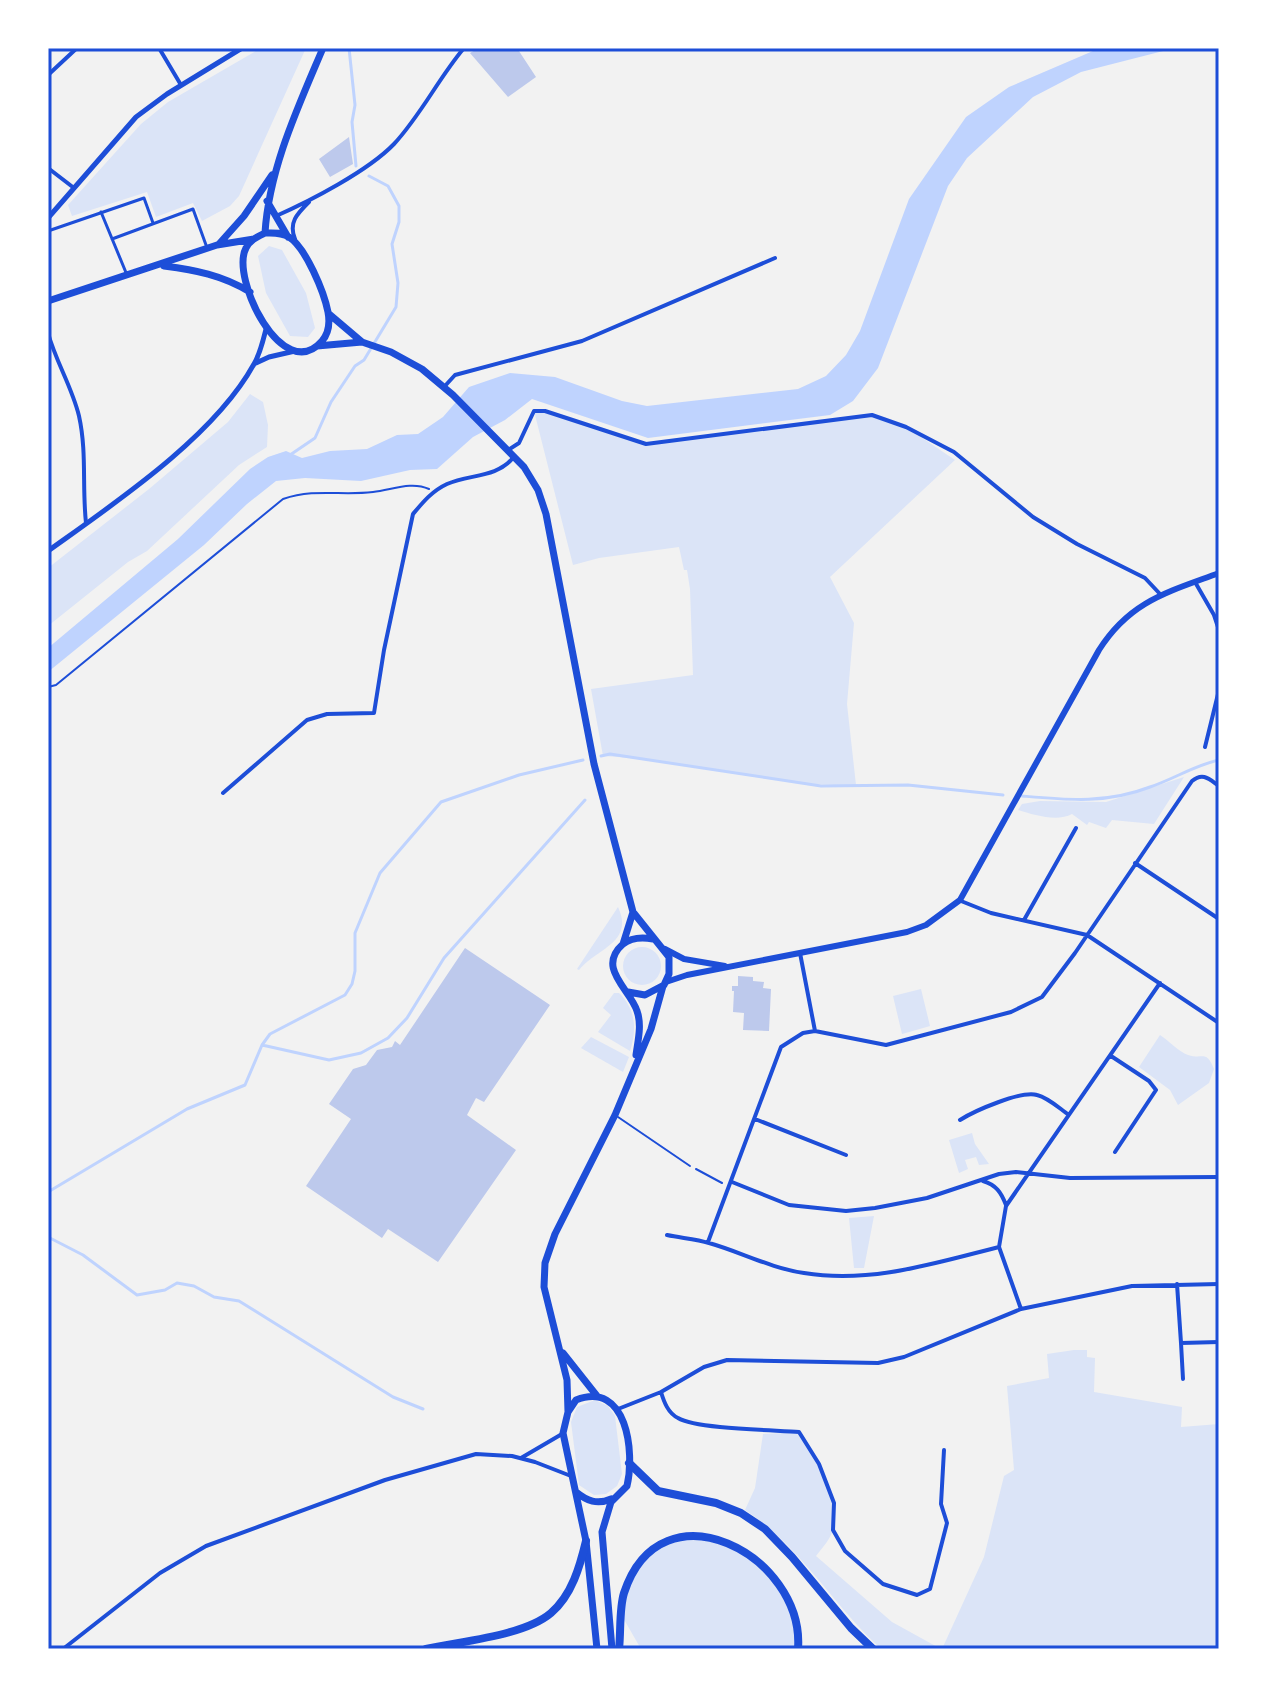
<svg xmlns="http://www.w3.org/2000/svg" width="1267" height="1697" font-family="Helvetica,sans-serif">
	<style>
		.green { fill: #dbe4f7 }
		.water { fill: #bfd3fe }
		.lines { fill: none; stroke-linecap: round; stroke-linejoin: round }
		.stream { stroke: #bfd3fe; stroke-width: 3 }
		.building { fill: #bdc9ec }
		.path { stroke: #1d4ed8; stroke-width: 2 }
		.service { stroke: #1d4ed8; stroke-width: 2 }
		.pedestrian { stroke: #1d4ed8; stroke-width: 3 }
		.minor { stroke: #1d4ed8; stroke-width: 4 }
		.tertiary { stroke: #1d4ed8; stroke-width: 5 }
		.secondary { stroke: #1d4ed8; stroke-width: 6 }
		.primary { stroke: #1d4ed8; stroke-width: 7 }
		.motorway { stroke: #1d4ed8; stroke-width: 8 }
		.neatline { fill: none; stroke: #1d4ed8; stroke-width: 3 }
	</style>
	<rect width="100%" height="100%" fill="#f2f2f2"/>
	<path class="green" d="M261,48H306L239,196L230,206L202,221L193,203L156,217L147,192L72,216L68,205L141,124L168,102Z
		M269,246L282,250L306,293L315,328L308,337L290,336L266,293L258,256Z
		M250,394L263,402L268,425L267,447L239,465L147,551L128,562L48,626V568L149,489L228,422Z
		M534,411H545L646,444L872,415L906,427L955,460L830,577L854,623L847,704L856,785C770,787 688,760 603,756L591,689L693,675L690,589L687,570H684L679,547L599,558L573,565Z
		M1184,777L1154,824L1112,820L1106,828L1089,822L1087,825L1072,814C1057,822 1034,815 1018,810L1022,804L1040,801L1106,802Z
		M618,907C635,943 595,949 579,970L577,969Z
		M623 966a19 19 0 1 1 38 0a19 19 0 1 1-38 0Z
		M921,989L930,1026L902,1034L893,996Z
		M614,993H619C636,1009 637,1030 630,1051L598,1032L611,1015L603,1008Z
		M1160,1035C1168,1040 1179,1052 1188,1055C1203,1060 1206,1049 1214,1069L1209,1083L1178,1105L1170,1090L1139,1067Z
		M591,1037L629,1057L623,1072L581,1048Z
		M972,1133L975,1144L989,1164L979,1165L976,1157L965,1160L968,1169L959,1173L949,1140Z
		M874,1216L864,1268H854L849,1218Z
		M1074,1350H1087V1357L1095,1358L1094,1392L1182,1407L1181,1427L1219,1424V1649H942L984,1557L1004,1476L1014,1470L1007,1386L1049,1378L1047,1354Z
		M595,1400L608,1406L615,1416L622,1474L617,1486L606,1494L594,1495L579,1485L571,1422L577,1407Z
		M799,1432C816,1460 840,1494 833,1529C831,1539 822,1548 816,1556L892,1622L941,1649H881C833,1605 800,1546 745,1510L755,1488L763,1434Z
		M697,1536L727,1542L764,1567L795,1617L798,1649H641L622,1616L626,1589L641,1561L663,1545Z"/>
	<path class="water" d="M1100,48H1191L1171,49L1081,72L1033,97L967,158L948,186L878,368L853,401L830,415L648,438L532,399L505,420L473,437L437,469L410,470L361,481L305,478L276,481L247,504L204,545L48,672V648L178,539L250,469L268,457L286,451L302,458L330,451L367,449L397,435L418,434L443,417L469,387L510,373L555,377L622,401L647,406L798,389L826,376L846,355L860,331L909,199L966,117L1009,87Z"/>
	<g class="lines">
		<path class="stream" d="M349,48L355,105L352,122L356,166
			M290,455L315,438L331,402L355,366L364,360L396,307L398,283L392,244L399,222V206L388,186L369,176
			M601,756L610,754L821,786L908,785L1003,795
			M1022,796C1068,800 1106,804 1150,787C1174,779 1195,765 1219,760
			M262,1045L329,1060L361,1053L388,1038L407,1018L444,958L585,800
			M48,1192L187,1109L245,1085L262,1045L270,1034L345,995L352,984L355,971V933L380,873L441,802L519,775L583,760
			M48,1237L83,1255L137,1295L165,1290L177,1283L194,1286L214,1297L239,1301L393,1397L423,1409"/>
	</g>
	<path class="building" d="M479,48H517L536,77L508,97L470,53Z
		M349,137L353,164L330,177L319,159Z
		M465,948L550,1005L484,1102L476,1098L467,1115L516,1150L438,1262L388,1229L382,1238L306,1186L351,1119L329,1104L353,1069L366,1065L377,1050L392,1047L395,1041L400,1045Z
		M738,976L753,977V981L764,982L763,988L771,989L769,1031L743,1030L744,1013L733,1012L734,991H732V986H738Z"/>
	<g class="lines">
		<path class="path" d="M48,687L56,685L283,499C316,488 340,496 373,492C392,490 411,481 429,489
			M696,1169L722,1183"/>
		<path class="service" d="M618,1117L690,1166"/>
		<path class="pedestrian" d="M101,212L127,275
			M48,231L144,198L153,223
			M112,239L193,209L206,245"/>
		<path class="minor" d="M159,48L181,85
			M48,75L77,48
			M48,168L74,188
			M276,216C310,201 368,171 394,144C421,115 438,79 464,48
			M295,239C288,222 298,213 309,202
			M48,333C56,362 72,387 79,416C87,452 82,487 86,523
			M444,387L455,375L582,341L775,258
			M508,450L519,443L534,411H545L646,444L872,415L906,427L954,452L1033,517L1077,544L1145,578L1160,594
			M1195,582L1214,615L1219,630
			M1205,747L1219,690
			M223,793L307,720L327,714L374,713L384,650L413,514C423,502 432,491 447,484C470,474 496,478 513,458
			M1135,863L1219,919
			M961,901L991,913L1087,935L1219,1023
			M1024,920L1076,828
			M800,953L815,1031
			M1111,1056L1149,1081L1156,1090L1115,1152
			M755,1119L846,1155
			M960,1120C974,1111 1022,1090 1037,1095C1049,1098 1060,1109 1069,1115
			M983,1181C996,1185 1001,1192 1006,1205
			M732,1182L789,1205L846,1211L875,1208L927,1198L999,1174L1016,1172L1070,1178L1219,1177
			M667,1235C681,1238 696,1239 709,1243C741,1252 770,1268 804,1273C871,1284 935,1263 999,1247
			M708,1242L781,1047L803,1033L815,1031L886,1045L1011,1012L1042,997L1075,953L1192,781C1203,772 1209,779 1219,786
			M1177,1284L1181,1343L1219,1342
			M1021,1309L999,1247L1006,1206L1160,983
			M1181,1343L1183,1379
			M661,1392C664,1402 668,1413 678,1418C696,1429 774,1430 799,1432L819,1464L834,1503L833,1530L845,1551L883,1584L917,1595L930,1589L947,1523L941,1504L944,1450
			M618,1409L661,1392L704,1367L727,1360L878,1363L904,1357L1021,1309L1132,1286L1219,1284
			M521,1458L562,1434
			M63,1649L160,1573L206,1546L385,1480L476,1454L512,1456L535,1462L571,1476"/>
		<path class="tertiary" d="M48,218L136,117L167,94L242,48
			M256,363L269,357L295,351
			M48,551C115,503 214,437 254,364C260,354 263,341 266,329"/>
		<path class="secondary" d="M665,949L684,959L725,966
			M666,982L687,975L907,932L926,925L960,900L1099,650C1130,601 1168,592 1219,573"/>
		<path class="primary" d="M267,201L288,237
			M265,233C273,233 281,232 289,237C306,248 324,292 328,312C330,323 329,333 322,341C283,386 230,278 246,248C250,240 257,237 265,233Z
			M265,233C269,169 298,107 323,48
			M219,244L244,216L272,175
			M164,266C195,270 222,275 250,292
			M48,301L217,245L254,239
			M329,314L362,342L391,352L422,369L453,395L524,467L538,490L546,514L594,764L633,912L669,957V974L664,985L645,995L628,992
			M317,346L362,342
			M623,944L633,912
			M636,1055C638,1040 642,1025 637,1011C630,989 596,968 623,944C632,937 642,937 653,939
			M563,1353L597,1396
			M568,1412L567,1380L544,1287L545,1263L555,1234L615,1115L651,1029L663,986
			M576,1492C587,1501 597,1505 611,1499
			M597,1649L586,1541L563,1433L568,1412L576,1400C627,1380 635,1452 627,1486L611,1502L602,1532L612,1649"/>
		<path class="motorway" d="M629,1463L658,1491L716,1503L741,1513L765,1529L792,1557L851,1628L873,1649
			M426,1649C461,1641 524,1636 551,1613C572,1595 580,1566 586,1541
			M619,1649C621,1632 619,1609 624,1593C661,1480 805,1555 798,1649"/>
	</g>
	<rect width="1267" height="1697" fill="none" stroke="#ffffff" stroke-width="100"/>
	<rect x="50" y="50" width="1167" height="1597" class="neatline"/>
</svg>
